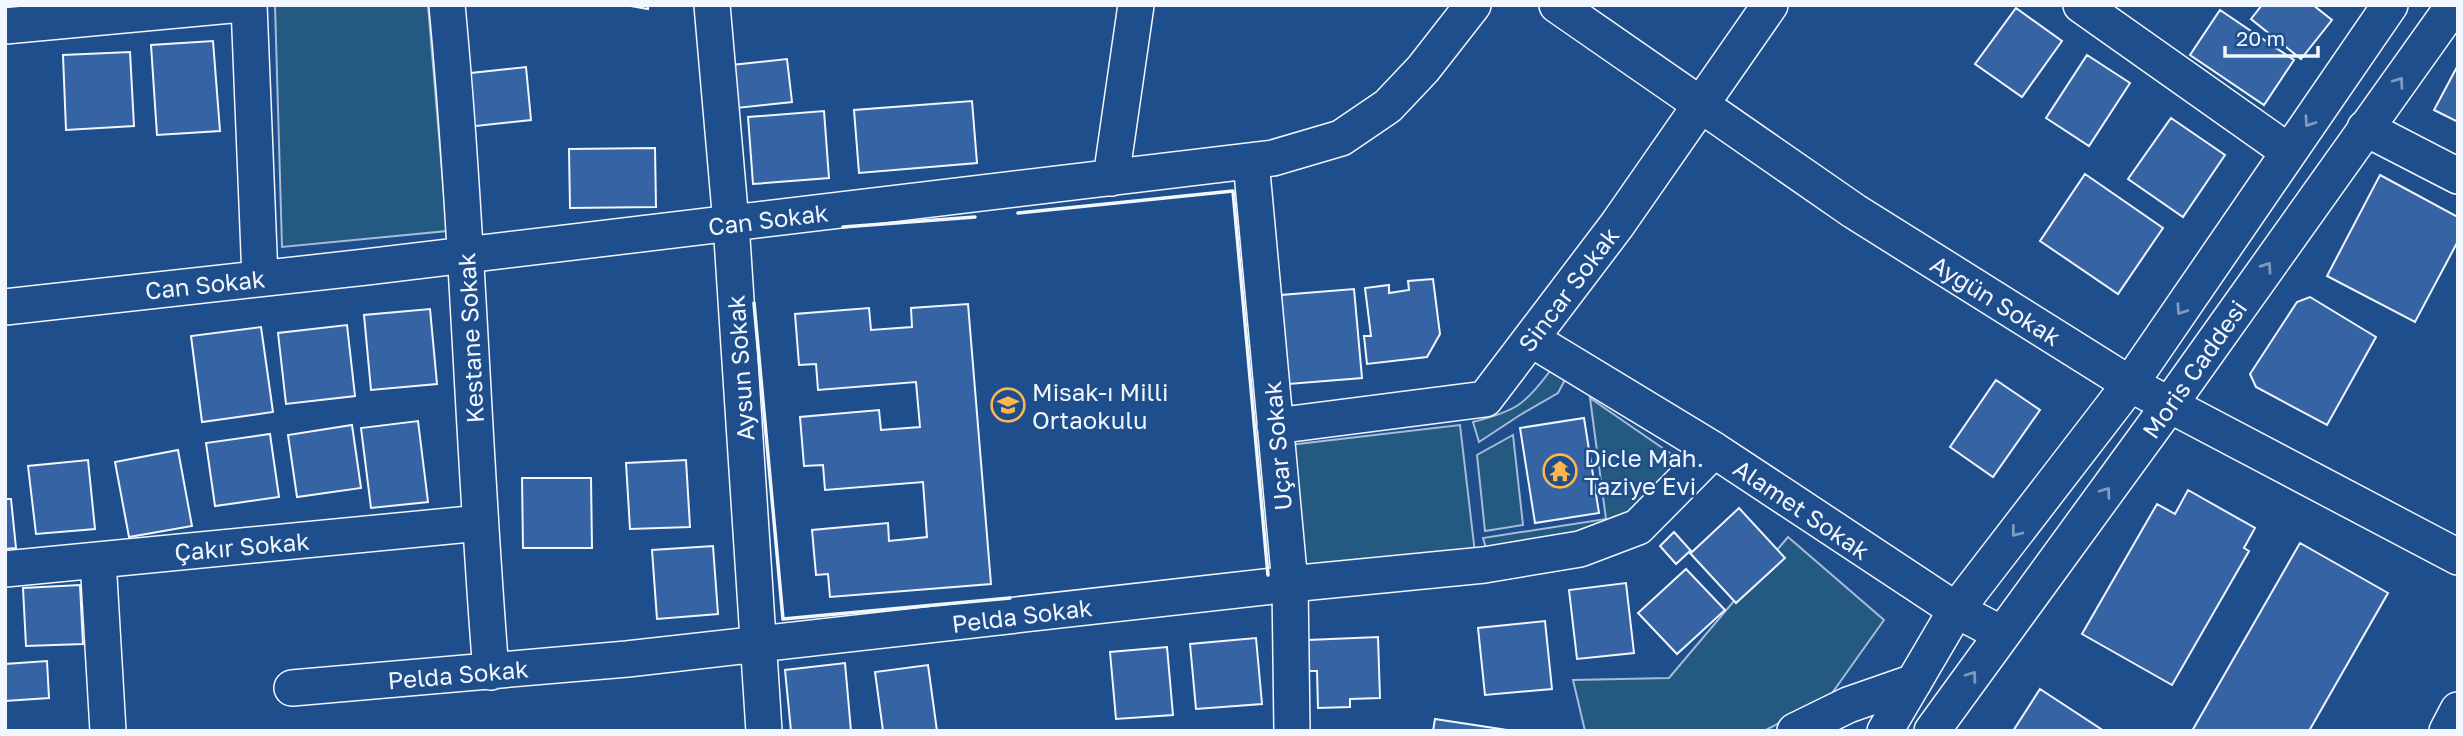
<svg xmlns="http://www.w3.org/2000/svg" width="2463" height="736" font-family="'Golos Text',sans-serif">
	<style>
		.green { fill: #245a82; stroke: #a8bbd7; stroke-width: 2 }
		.building { fill: #3563a3; stroke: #f2f6ff; stroke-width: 2 }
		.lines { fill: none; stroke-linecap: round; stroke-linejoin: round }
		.minor-casing { stroke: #f2f6ff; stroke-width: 38 }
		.minor { stroke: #1f4e8c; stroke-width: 35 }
		.wall { stroke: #f2f6ff; stroke-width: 3.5 }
		.oneway { stroke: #7e9ac0 }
		.labels { text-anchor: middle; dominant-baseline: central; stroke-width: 5; stroke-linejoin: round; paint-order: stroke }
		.street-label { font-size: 24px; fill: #f2f6ff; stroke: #1f4e8c }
		.poi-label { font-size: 24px; fill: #f2f6ff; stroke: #1f4e8c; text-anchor: start }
	</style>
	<rect width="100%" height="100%" fill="#1f4e8c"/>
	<path class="green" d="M275,5H428L447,231L282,247Z
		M1550,371L1566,378L1558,393L1520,415L1479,442L1473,422C1515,411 1524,406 1550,371Z
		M1590,398L1677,458V476L1623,527L1487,552L1483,538L1606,519Z
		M1460,425L1475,553L1296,574L1281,446Z
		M1513,435L1523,525L1485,531L1477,455Z
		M1788,537L1884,620L1830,696L1764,731H1585L1573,680L1669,678Z"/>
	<path class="building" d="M625,5H648V9Z
		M2262,5H2313L2332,20L2301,59L2251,19Z
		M2016,8L2062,41L2022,97L1975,64Z
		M2220,10L2294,60L2264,105L2190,55Z
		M213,41L220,131L157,135L151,45Z
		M130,52L134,126L66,130L63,55Z
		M2087,55L2130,83L2089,146L2046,118Z
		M787,59L792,102L737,108L732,65Z
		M2458,65V122L2434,110Z
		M526,67L531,120L467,127L462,74Z
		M972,101L977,163L859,173L854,110Z
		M824,111L829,178L753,184L748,117Z
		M2171,118L2225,155L2183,217L2128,179Z
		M655,148L656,207L570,208L569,149Z
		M2085,174L2163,228L2118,294L2040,241Z
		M2380,175L2458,217V241L2415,322L2327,276Z
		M1433,279L1440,334L1427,357L1367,364L1364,336H1371L1365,288L1389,285V293L1409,290L1408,281Z
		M1354,289L1362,378L1289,384L1281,295Z
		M2310,297L2376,337L2327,425L2256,387L2250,374L2297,302Z
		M968,304L991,584L830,597L828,574L816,575L812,530L888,523L889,541L927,537L923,482L825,490L823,465L804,466L800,417L879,410L881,430L920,427L916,382L818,390L816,364L799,365L795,314L869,308L871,330L912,327L911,308Z
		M430,309L437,384L371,390L364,315Z
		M347,325L355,396L286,404L278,333Z
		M261,327L273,412L202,422L191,336Z
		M1996,380L2040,410L1993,477L1950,447Z
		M1584,418L1599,513L1535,523L1520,428Z
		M418,421L428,502L371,508L361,428Z
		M352,425L361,488L297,497L288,435Z
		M270,434L279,497L215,506L206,443Z
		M178,450L192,526L129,537L115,462Z
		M88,460L95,529L36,534L28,466Z
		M686,460L690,527L630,529L626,463Z
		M522,478H591L592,548H523Z
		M2188,490L2255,528L2244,548L2249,551L2172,685L2082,634L2157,504L2175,514Z
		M5,499H11L16,548L5,549Z
		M1739,508L1785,558L1736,603L1689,552L1676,564L1660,546L1674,532L1692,552Z
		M2300,543L2388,593L2309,731H2192Z
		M713,546L718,614L657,619L652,550Z
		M1686,569L1725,610L1677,654L1638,613Z
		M1626,583L1634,653L1577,659L1569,590Z
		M80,585L83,644L26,646L23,588Z
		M1545,621L1552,689L1485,695L1478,628Z
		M1378,637L1380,698L1350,699V707L1318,708L1317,671H1309L1308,640Z
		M1256,638L1262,704L1196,709L1190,644Z
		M1167,647L1173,715L1116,719L1110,652Z
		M47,661L49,698L5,701V664Z
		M845,663L851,731H791L785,670Z
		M928,665L937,731H883L875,672Z
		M2040,689L2104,731H2013Z
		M1435,719L1507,730L1506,731H1433Z"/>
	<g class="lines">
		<defs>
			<path id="minor" d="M249,5L260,278
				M447,5C468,227 473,450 491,672
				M712,5L731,223L764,731
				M1557,5L1854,211L2130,384L2458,557
				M2081,5L2289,152
				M5,26L231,5
				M2365,128L2458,176
				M1251,161L1290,584L1292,731
				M1111,178L1136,5
				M5,307L366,267L1273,158L1341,138L1388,106L1423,69L1473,5
				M1531,339L1714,450L1956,610L2002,634
				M1275,426L1485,399L1617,225L1770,5
				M98,560L108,731
				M5,569L480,523
				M292,688L627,659L1290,584L1484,565L1580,549L1638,527L1714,450
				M1795,731L1848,705L1914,682
				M1885,731L1956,610L2130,384L2390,5
				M1932,731L2170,404L2454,5
				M2447,731L2458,710"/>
		</defs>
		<use href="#minor" class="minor-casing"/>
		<use href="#minor" class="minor"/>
		<path class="wall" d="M1018,213L1233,191L1268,575
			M843,227L975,217
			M754,303L783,619L1010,598"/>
	</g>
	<defs><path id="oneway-chevron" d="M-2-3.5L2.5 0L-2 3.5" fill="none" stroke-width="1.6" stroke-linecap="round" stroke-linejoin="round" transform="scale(1.75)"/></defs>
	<g class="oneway">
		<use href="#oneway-chevron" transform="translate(2399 82) rotate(-54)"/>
		<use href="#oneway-chevron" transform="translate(2309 122) rotate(124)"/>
		<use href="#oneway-chevron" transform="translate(2267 267) rotate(-55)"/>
		<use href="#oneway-chevron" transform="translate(2181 310) rotate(124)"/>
		<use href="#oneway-chevron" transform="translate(2106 492) rotate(-54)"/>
		<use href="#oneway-chevron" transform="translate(2016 532) rotate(128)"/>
		<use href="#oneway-chevron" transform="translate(1972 676) rotate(-54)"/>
	</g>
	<defs>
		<symbol id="school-ring" viewBox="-11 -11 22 22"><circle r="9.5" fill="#1f4e8c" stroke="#ffb74d" stroke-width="1.5"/><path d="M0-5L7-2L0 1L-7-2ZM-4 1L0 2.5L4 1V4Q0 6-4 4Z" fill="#ffb74d"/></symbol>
		<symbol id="temple-ring" viewBox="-11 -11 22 22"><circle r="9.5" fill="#1f4e8c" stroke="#ffb74d" stroke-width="1.5"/><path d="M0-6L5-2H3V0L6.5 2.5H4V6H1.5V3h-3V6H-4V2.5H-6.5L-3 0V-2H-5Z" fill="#ffb74d"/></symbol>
	</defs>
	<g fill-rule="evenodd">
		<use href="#school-ring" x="989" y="386" width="38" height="38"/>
		<use href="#temple-ring" x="1541" y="452" width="38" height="38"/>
	</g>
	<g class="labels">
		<g class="street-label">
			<text transform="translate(768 219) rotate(-7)">Can Sokak</text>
			<text transform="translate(205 284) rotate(-6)">Can Sokak</text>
			<text transform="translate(1568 289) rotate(-53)">Sincar Sokak</text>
			<text transform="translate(1996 300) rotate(32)">Aygün Sokak</text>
			<text transform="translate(470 338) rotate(-93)">Kestane Sokak</text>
			<text transform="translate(740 368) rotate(-94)">Aysun Sokak</text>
			<text transform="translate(2194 369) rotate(-55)">Moris Caddesi</text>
			<text transform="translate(1277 446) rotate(-95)">Uçar Sokak</text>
			<text transform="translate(1802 509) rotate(34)">Alamet Sokak</text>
			<text transform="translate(242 546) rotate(-5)">Çakır Sokak</text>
			<text transform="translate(1022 615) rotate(-7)">Pelda Sokak</text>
			<text transform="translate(458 674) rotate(-5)">Pelda Sokak</text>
		</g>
		<g class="poi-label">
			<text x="1032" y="391">Misak-ı Milli<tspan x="1032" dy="28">Ortaokulu</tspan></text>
			<text x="1584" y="457">Dicle Mah.<tspan x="1584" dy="28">Taziye Evi</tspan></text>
		</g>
	</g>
	<rect width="2463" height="736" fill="none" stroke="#f2f6ff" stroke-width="14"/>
	<path d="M2225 46v10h93v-10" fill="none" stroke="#f2f6ff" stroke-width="3.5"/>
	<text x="2236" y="46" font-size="21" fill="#f2f6ff" stroke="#1f4e8c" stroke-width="5" paint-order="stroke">20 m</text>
</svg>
